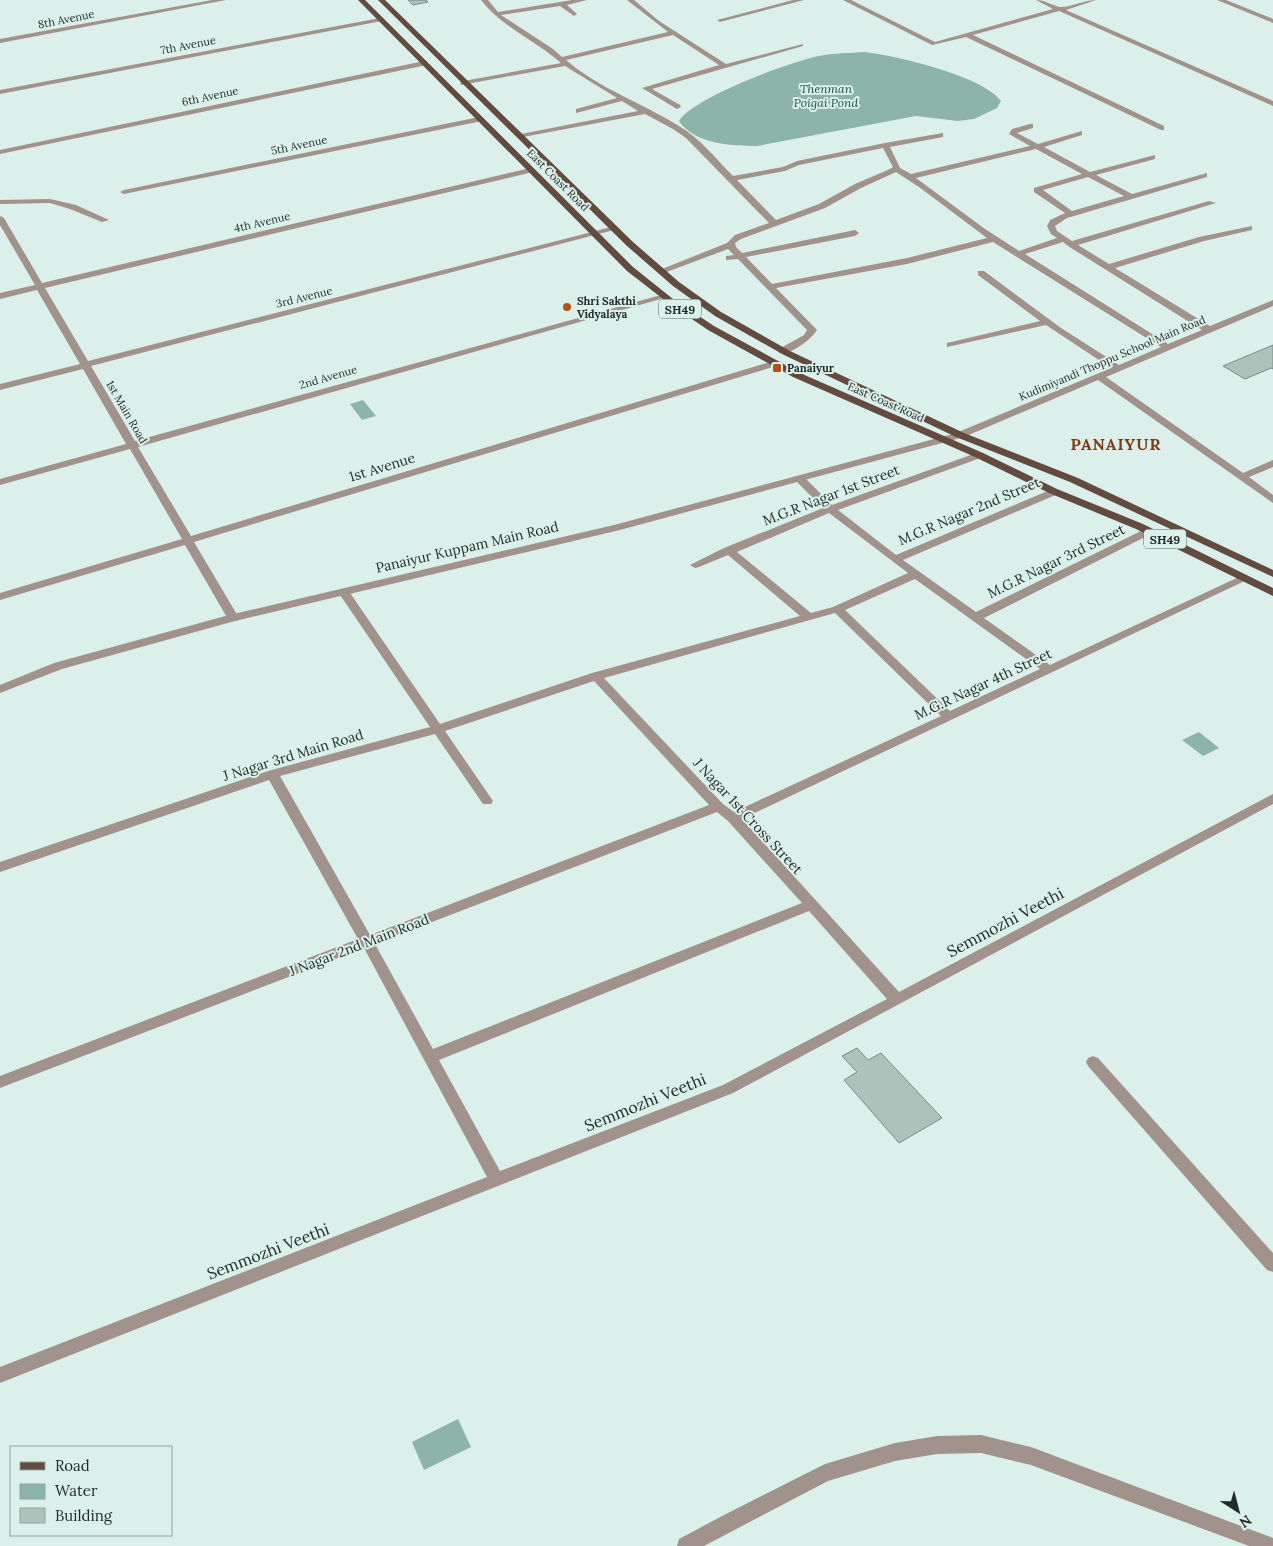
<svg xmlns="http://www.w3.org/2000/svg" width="1273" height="1546" font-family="Lora,serif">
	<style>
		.water { fill: #8cb4a9 }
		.building { fill: #aec2bc; stroke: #788b86 }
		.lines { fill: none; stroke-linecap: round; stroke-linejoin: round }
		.service { fill: #a1938c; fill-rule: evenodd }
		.minor { fill: #a1938c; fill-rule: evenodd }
		.tertiary { fill: #a1938c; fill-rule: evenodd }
		.primary { fill: #644b40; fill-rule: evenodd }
		.poi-dot { fill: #b45216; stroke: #dbf0ea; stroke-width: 2 }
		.labels { text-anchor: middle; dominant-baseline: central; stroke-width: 4; stroke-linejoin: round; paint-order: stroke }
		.far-street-label { font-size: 11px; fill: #242c2a; stroke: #dbf0ea }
		.far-poi-label { font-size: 11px; font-weight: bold; fill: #242c2a; stroke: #dbf0ea; text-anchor: start }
		.far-water-label { font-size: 12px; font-style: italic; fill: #195044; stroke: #dbf0ea }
		.shield { fill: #dbf0ea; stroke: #5b6764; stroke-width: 1 }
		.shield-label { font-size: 12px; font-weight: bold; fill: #242c2a }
		.street-label { font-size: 14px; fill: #242c2a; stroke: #dbf0ea }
		.far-district-label { font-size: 16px; font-weight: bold; letter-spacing: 1px; fill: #7a3b18; stroke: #dbf0ea }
		.near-street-label { font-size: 16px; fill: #242c2a; stroke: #dbf0ea }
	</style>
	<rect width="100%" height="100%" fill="#dbf0ea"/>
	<path class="water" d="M865,52C897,56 983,76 1001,101L997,108L974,119L958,121L916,116L757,146C732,146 694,144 679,121C694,97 789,62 819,56C834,53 850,53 865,52Z
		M363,400L376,416L362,420L350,404Z
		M1199,732L1219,748L1203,756L1182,740Z
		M458,1419L471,1447L424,1470L412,1442Z"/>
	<path class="building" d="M408,0H426L428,2L413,5Z
		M1273,345V369L1271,368L1245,379L1223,366Z
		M857,1048L868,1060L881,1053L942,1118L899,1143L844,1080L857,1072L842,1056Z"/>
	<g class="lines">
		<path class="service" d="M50,199L76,205L109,220L102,222L70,209L50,203L0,204V200Z"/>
		<path class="minor" d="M212,0H226L0,43V39Z
			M481,0H488L498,12L572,0H587L567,5L577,14L574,16L560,6L501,15L553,49L562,57L668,32L627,0H634L659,21L726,64L803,44V46L652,89L680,105L681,107L677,109L642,88L719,65L673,35L566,60C598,88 644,104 679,126C700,138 716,159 733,176L783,167L797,161L885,143L943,133V137L890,147L900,168L911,174L1030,146L1009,134L1012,129L1030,124H1033V128L1017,133L1038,144L1082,131V135L1044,147L1090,172L1155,155V159L1096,175L1132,194L1207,173V177L1067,218L1055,226L1057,231L1072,241L1209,201L1216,203L1078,245L1109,264L1199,237L1252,226V230L1204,241L1115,268L1210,326L1273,300V306L1106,377L1243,473L1273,460V467L1249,477L1273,495V503L1098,380L964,437H956V433L1111,368L1046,325L947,347V343L1040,321L978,275V271H984L1061,328L1119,365L1161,347L993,242L907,264L776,288L817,330C811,340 791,355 779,353V349L804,335L807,330L738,259L726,260V256L734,255L728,249L664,273L657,271L727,243L735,235L769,223L686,138L673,129L645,114L518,138L517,136L521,134L638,111L622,101L576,113V109L617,98L565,66L461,85L460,83L464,81L561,63C535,40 502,27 481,0ZM883,148L893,167L890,169L855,184L819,204L776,220L737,180L785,171L799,165ZM1036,149L1082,174L1034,188V192L1065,213L1050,220L1047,226L1051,234L1057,238L1019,251L985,229L916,178ZM896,172L919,187L987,238L907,258L772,284L746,257L855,236L859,233L855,230L742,253L736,247L735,243L741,239L825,208L861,188ZM1088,177L1124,196L1072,211L1043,190ZM1063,242L1068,246L1202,330L1168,344L1025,254Z
			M793,0H804L720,22L717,20Z
			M843,0H851L935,42L1053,9L1036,0C1045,0 1051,5 1060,7C1068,8 1085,0 1096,0L1066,10L1273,101V106L1059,11L973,35L1164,126V130H1161L966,37L932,45Z
			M1217,0H1226L1273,19V23Z
			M380,18L382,19V21L0,94V90Z
			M424,61H427V65L0,154V150Z
			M479,117H482V121L124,194L120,192L124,190Z
			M530,168H533V172L45,288L88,361L611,227L618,229L91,366L135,441L661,295H667L668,297L138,447L191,536L770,362H776V366L194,542L239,618L237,621H229L185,545L0,600V593L182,539L130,449L0,485V479L126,444L83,369L0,390V384L80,364L37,290L0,299V293L35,285L0,225V216L4,218L42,283Z
			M979,452L984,455L983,457L838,510L896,555L1050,490H1058L1059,492L1058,494L903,560L976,612L1145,529H1153L1154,531L1153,533L984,618L1050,665L1241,576L1245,575L1251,578L742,819L899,992L1273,794V804L733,1093L0,1383V1367L487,1177L364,948L0,1088V1076L358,939L269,780L0,872V862L268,771L430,727L338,592L340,590H348L440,724L592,673L800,616L728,555L699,567L695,568L690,565L724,548L823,508L796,481L795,479L796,477H804L832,505ZM829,513L908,573L833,607L811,613L737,552ZM915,579L1040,669L950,711L845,610ZM835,613L941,716L734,812L723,804L604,678ZM594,681L709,805L370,935L280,776L435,734L483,804H491L493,801L491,798L445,731ZM717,812L728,821L802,903L433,1049L375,944ZM809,911L887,999L723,1085L500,1171L439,1060Z
			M1093,1056L1098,1058L1273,1253V1272L1267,1270L1088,1066L1086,1062L1088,1058Z
			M981,1435L1031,1447L1273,1538V1546H1249L1031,1465L981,1453L937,1454L895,1461L828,1481L704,1546H677L679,1539L724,1515L825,1464L895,1443L937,1436Z"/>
		<path class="tertiary" d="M960,432L964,433V437L620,530L235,621L62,669L0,693V685L54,663L229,615L614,525Z"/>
		<path class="primary" d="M358,0H365L633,267L673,299L714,326L800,373L983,453L1057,489L1143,524L1273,588V596L1136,529L1049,493L975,457L793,377L708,330L667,302L627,271Z
			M378,0H385L633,242L679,282L721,312L790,351L964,433L1078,478L1273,570V577L1070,482L956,437L784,355L715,316L673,286L627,246Z"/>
	</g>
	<g class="poi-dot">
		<circle cx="567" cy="307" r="5"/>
		<rect x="772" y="363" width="10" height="10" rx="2.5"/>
	</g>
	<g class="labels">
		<g class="far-street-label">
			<text transform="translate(66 19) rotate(-11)">8th Avenue</text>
			<text transform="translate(188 45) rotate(-11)">7th Avenue</text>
			<text transform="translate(210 96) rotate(-12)">6th Avenue</text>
			<text transform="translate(299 145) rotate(-12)">5th Avenue</text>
			<text transform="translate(558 180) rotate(45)">East Coast Road</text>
			<text transform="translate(262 222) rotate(-13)">4th Avenue</text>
			<text transform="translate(304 297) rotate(-14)">3rd Avenue</text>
			<text transform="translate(1112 358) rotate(-23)">Kudimiyandi Thoppu School Main Road</text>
			<text transform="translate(328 377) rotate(-16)">2nd Avenue</text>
			<text transform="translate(886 402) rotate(24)">East Coast Road</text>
			<text transform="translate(127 412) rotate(60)">1st Main Road</text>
		</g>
		<g class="far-poi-label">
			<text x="577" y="301">Shri Sakthi<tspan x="577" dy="13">Vidyalaya</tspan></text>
			<text x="787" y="368">Panaiyur</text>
		</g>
		<g class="far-water-label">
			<text x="826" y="88">Thenman<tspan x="826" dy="14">Poigai Pond</tspan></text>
		</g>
		<g class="shield">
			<rect x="659" y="299.5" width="42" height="19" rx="4"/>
			<rect x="1144" y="529.5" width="42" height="19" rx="4"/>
		</g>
		<g class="shield-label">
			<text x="680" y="309">SH49</text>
			<text x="1165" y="539">SH49</text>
		</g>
		<g class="street-label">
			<text transform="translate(382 467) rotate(-17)">1st Avenue</text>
			<text transform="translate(831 495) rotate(-21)">M.G.R Nagar 1st Street</text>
			<text transform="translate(969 511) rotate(-23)">M.G.R Nagar 2nd Street</text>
			<text transform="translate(467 547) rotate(-13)">Panaiyur Kuppam Main Road</text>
			<text transform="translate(1056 561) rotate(-26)">M.G.R Nagar 3rd Street</text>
			<text transform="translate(983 684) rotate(-25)">M.G.R Nagar 4th Street</text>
			<text transform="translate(293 755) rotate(-17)">J Nagar 3rd Main Road</text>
			<text transform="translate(748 816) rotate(47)">J Nagar 1st Cross Street</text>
			<text transform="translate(359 945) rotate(-21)">J Nagar 2nd Main Road</text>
		</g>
		<g class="far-district-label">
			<text x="1116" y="444">PANAIYUR</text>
		</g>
		<g class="near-street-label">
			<text transform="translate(1005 922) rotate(-28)">Semmozhi Veethi</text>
			<text transform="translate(645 1102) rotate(-22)">Semmozhi Veethi</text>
			<text transform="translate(268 1251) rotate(-21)">Semmozhi Veethi</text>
		</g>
	</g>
	<rect x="10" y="1446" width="162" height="90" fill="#dbf0ea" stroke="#92a29d"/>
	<rect x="20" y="1462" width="25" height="8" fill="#644b40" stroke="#92a29d"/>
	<text x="55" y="1471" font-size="15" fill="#242c2a">Road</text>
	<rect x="20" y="1484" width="25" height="15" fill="#8cb4a9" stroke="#92a29d"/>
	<text x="55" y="1496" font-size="15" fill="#242c2a">Water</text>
	<rect x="20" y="1508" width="25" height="15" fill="#aec2bc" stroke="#92a29d"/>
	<text x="55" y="1521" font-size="15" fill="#242c2a">Building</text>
	<g transform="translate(1238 1511) rotate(144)" stroke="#dbf0ea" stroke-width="4" paint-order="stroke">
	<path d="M0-4L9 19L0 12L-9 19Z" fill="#242c2a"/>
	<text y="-8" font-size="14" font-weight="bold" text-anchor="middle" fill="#242c2a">N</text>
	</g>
</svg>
